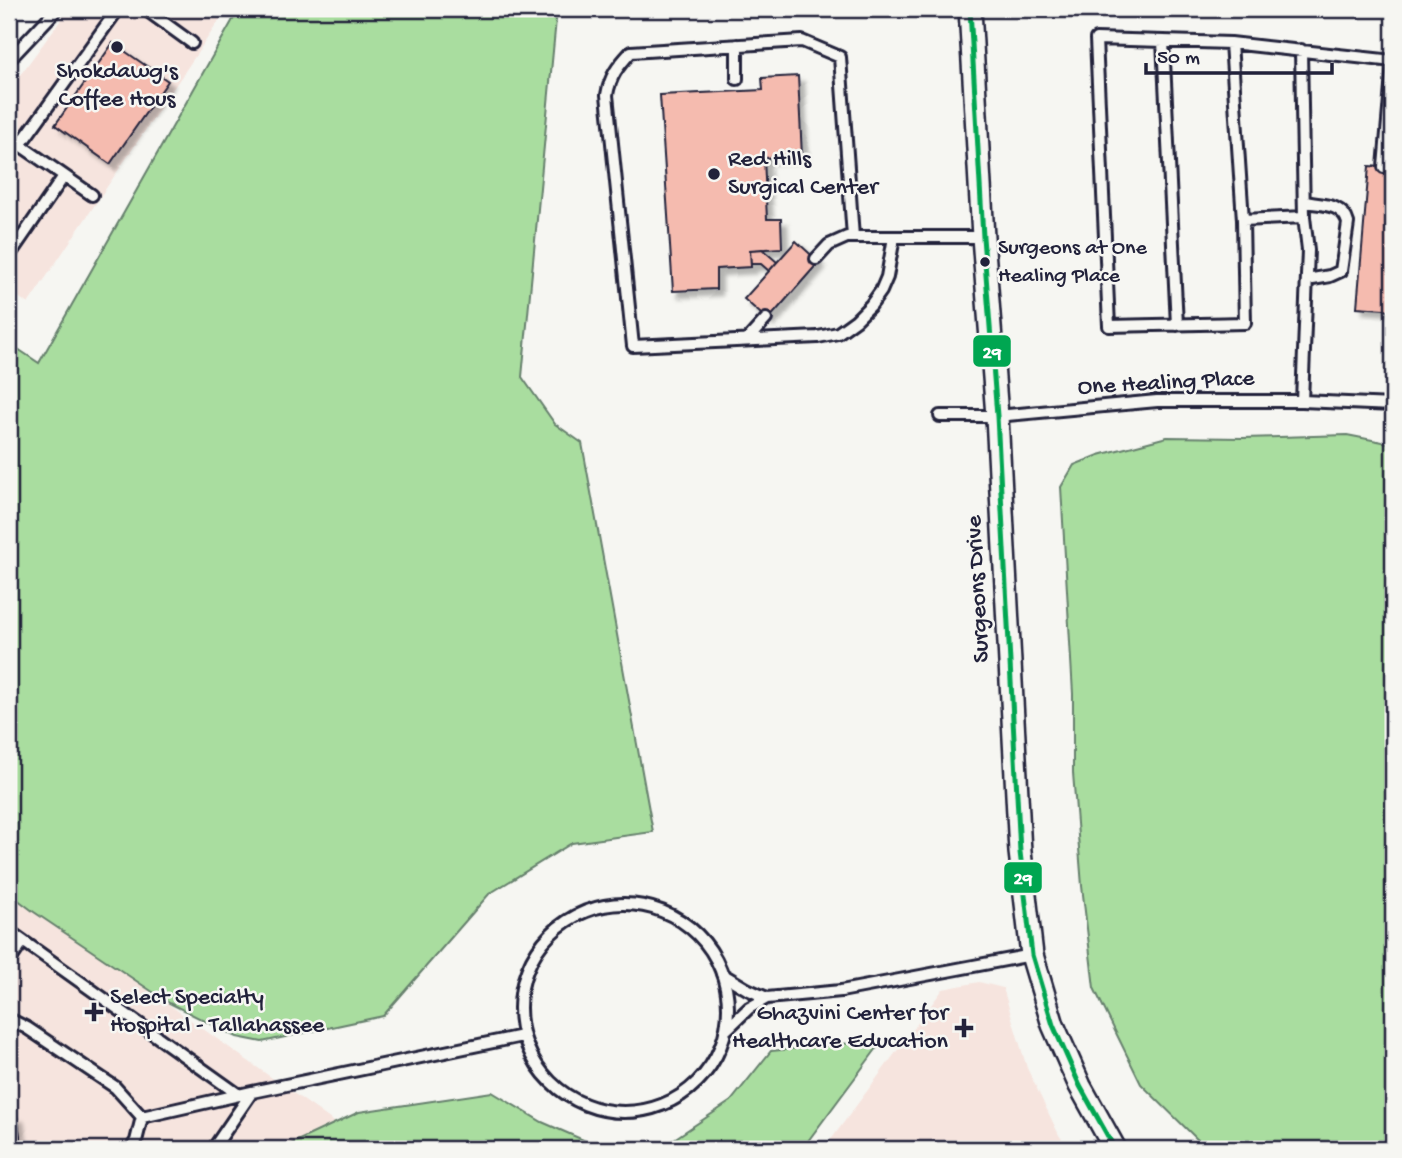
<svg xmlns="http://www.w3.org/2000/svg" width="1402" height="1158" font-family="'Gochi Hand',sans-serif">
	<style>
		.built { fill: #f6e4de }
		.green { fill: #a9dd9f; stroke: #66806d; stroke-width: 2 }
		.building { fill: #f5bbaf; stroke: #22223b; stroke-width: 2; filter: url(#shadow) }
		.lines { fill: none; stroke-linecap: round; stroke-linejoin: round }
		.service-casing { stroke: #22223b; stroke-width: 16 }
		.minor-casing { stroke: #22223b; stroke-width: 26 }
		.service { stroke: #f6f6f2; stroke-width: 10 }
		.minor { stroke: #f6f6f2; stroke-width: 21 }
		.bus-1-casing { stroke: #f6f6f2; stroke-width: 10 }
		.bus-1 { stroke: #00a651; stroke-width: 5 }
		.poi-dot { fill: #22223b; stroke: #f6f6f2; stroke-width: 2.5 }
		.labels { text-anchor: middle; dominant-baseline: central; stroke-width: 5; stroke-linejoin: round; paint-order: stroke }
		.bus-label { font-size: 22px; fill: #22223b; stroke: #f6f6f2; text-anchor: start }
		.poi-label { font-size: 24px; fill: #22223b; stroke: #f6f6f2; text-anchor: start }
		.street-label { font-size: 24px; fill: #22223b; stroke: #f6f6f2 }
		.line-badge { stroke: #f6f6f2; stroke-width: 2.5 }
		.badge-label { font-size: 19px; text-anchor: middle; font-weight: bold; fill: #fff }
	</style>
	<defs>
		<filter id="shadow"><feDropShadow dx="6" dy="6" stdDeviation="2" flood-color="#0004"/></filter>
	</defs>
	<rect width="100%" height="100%" fill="#f6f6f2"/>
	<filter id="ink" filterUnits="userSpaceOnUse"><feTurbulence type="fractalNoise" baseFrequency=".0143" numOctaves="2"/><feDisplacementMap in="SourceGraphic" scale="14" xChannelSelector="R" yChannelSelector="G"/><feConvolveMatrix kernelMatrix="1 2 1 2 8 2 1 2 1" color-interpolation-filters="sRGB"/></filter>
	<g filter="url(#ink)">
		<path class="built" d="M69,9H227L28,304L9,290V90Z
			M9,891L351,1134L339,1149H9Z
			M979,982L1003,988L1027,1068L1059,1135L1069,1149H824L943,989Z"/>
		<path class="green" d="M239,9H557L522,377L555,424L582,443L653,832L572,843L489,894L383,1016L262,1042L237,1037L169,1003L34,912L9,893V343L39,363Z
			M1347,435L1393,444V1149H1207L1141,1084L1094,988L1082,886L1073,773V694L1061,487L1074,465L1099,455L1167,437L1243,438Z
			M883,1040L802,1149H280L359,1112L492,1092L542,1122L597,1146L668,1143L731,1101L771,1051Z"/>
		<path class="building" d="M113,43L168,81L110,164L55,125Z
			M798,76L802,156L764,158L767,219H781L782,248L750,250L751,267L716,269V289L673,291L660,95L763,90L762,78Z
			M1369,166L1393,168V314L1384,309L1357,307Z
			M796,241L819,262L768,320L744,299Z
			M762,249L777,262L769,271L761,264H751L750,250Z
			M17,1116L22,1149H9V1117Z"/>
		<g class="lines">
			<defs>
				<path id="service" d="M145,9L192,43
					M1163,41L1177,325
					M1231,43L1243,220L1245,323L1109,326L1096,39L1231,43L1393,61
					M737,45V79
					M1301,50L1304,217L1308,250L1302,401
					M9,60L57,9
					M1384,167L1393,64
					M92,195L20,145L118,9
					M1304,202C1321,205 1343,203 1348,223L1341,271L1330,276L1307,280
					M1243,220L1304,217
					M853,237L840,57L802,41L631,52C618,66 610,76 607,95L633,346L818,337L838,333L856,320L871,305L881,291L887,277L894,237
					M9,256L64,176
					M816,259L829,245L847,237H983
					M747,340L766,319
					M940,416H997L1157,401H1302L1393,405
					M520 1008a104 104 0 1 1 208 0a104 104 0 1 1-208 0Z
					M9,931L239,1095
					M9,962L23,941
					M722,974L747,989L767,998L841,991L1032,955
					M9,1019L27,1028L115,1087L142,1117L136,1141L131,1149
					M725,1031L749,1008L767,998
					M142,1117L252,1092L522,1036
					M213,1149L252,1092"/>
				<path id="minor" d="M970,9L983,237L997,416L1020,852L1032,955L1053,1025L1080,1086L1115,1149"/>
			</defs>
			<use href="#service" class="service-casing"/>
			<use href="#minor" class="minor-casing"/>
			<use href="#service" class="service"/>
			<use href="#minor" class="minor"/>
			<defs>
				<path id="bus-1" d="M970,9L983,237L997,416L1020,852L1032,955L1053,1025L1080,1086L1115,1149"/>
			</defs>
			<use href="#bus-1" class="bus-1-casing"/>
			<use href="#bus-1" class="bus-1"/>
		</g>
	</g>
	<g class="poi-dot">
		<circle cx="117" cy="47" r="7"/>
		<circle cx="714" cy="174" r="7"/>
		<circle cx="985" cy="262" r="6"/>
		<path d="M90.5 1001.5h7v7h7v7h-7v7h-7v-7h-7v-7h7z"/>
		<path d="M960.5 1017.5h7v7h7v7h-7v7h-7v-7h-7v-7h7z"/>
	</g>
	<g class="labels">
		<g class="bus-label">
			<text x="998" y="249">Surgeons at One<tspan x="998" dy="28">Healing Place</tspan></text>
		</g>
		<g class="poi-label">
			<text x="117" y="72" text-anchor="middle">Shokdawg's<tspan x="117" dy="28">Coffee Hous</tspan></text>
			<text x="728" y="160">Red Hills<tspan x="728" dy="28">Surgical Center</tspan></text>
			<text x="110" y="998">Select Specialty<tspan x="110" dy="28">Hospital - Tallahassee</tspan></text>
			<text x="948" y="1014" text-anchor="end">Ghazvini Center for<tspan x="948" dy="28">Healthcare Education</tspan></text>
		</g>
		<g class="street-label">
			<text transform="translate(1166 384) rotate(-3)">One Healing Place</text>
			<text transform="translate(979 589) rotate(-93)">Surgeons Drive</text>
		</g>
	</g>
	<g class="line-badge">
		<rect x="972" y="334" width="40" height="34" rx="7" fill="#00a651"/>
		<rect x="1003" y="861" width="40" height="33" rx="7" fill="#00a651"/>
	</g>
	<g class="badge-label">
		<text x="992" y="358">29</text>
		<text x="1023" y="884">29</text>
	</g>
	<rect width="1402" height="1158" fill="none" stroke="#f6f6f2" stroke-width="35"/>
	<rect x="18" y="18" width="1367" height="1123" fill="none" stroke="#22223b" stroke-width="2.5" filter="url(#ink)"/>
	<path d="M1146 63v10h186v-10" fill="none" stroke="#22223b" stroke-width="3.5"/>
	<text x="1157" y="63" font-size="21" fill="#22223b" stroke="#f6f6f2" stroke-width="5" paint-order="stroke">50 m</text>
</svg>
